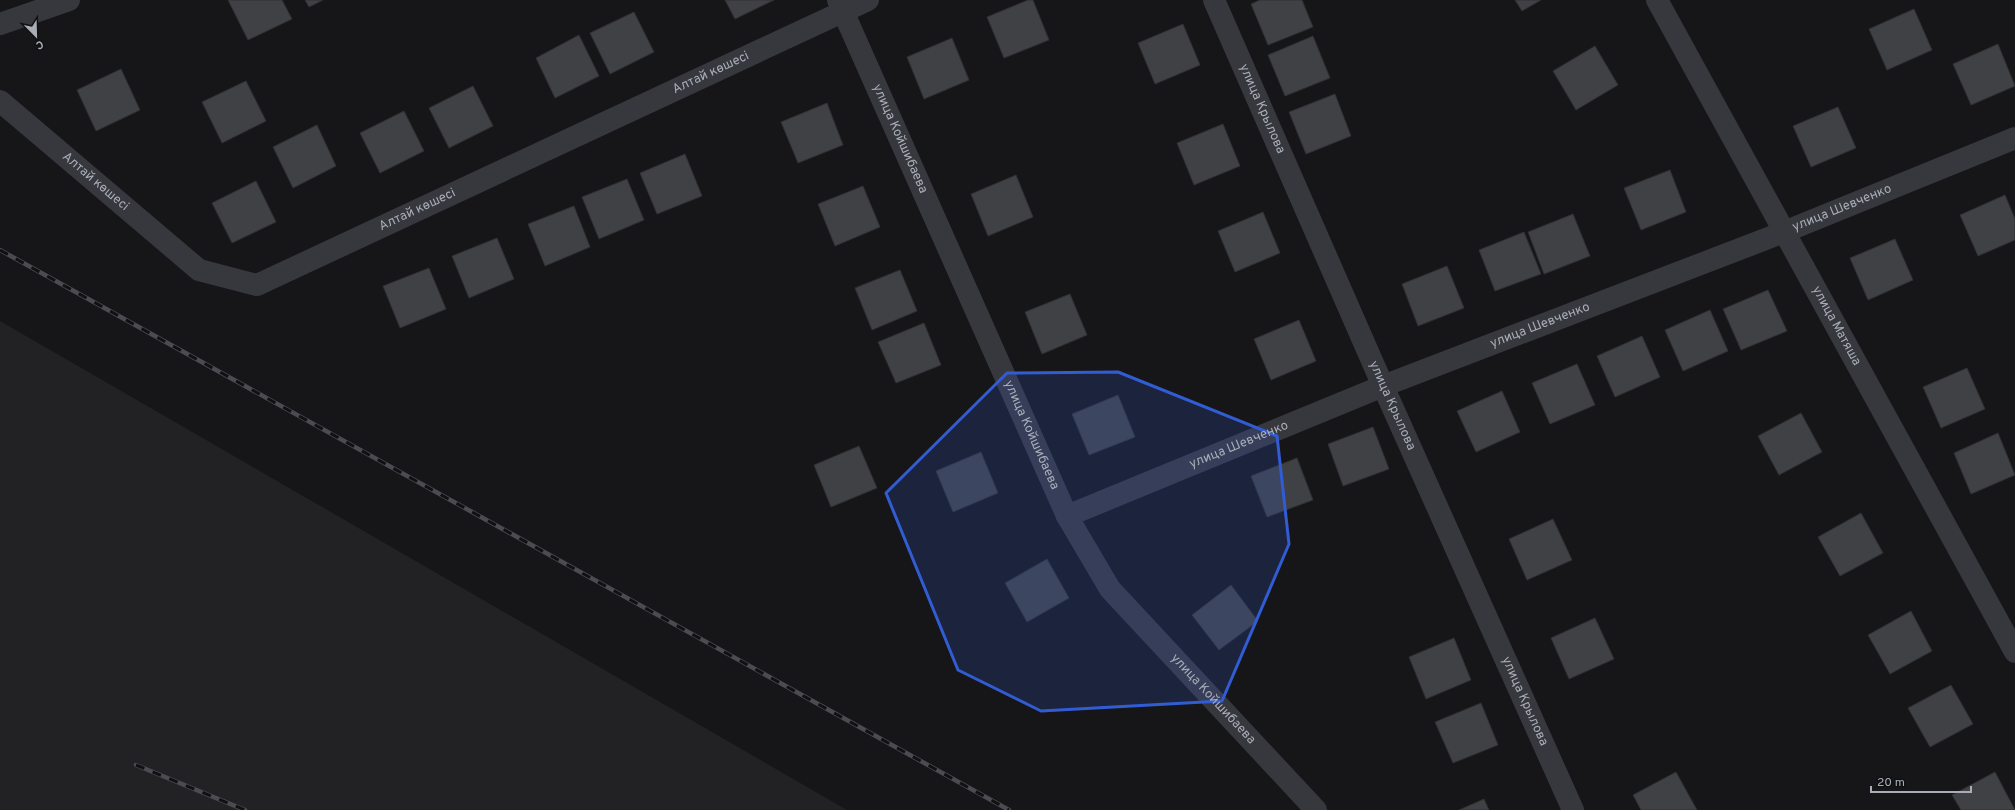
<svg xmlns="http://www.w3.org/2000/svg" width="2015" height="810" font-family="Overpass,sans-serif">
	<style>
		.built { fill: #222225 }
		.building { fill: #404145; stroke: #303034 }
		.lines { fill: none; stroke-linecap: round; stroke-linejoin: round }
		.minor { stroke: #37383d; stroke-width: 22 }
		.rail-casing { stroke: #4a4c52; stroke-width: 4.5 }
		.rail { stroke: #111113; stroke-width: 3; stroke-dasharray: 9; stroke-linecap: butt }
		.marked { fill: #325cd3; fill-opacity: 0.2; stroke: #325cd3; stroke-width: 3; stroke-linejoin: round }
		.labels { text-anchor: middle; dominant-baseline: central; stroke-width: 3; stroke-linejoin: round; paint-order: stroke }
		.street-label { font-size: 13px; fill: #a8adb8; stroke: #111113 }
	</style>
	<rect width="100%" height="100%" fill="#161618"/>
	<path class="built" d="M0,321L847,810H0Z"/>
	<path class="building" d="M228,0H282L292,19L248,40Z
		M305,0H323L309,7Z
		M725,0H774L735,19Z
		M1028,0H1033L1049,40L1004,58L987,17Z
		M1260,0H1302L1313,27L1268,45L1251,4Z
		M1515,0H1541L1522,11Z
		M1914,9L1932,50L1887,70L1869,29Z
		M634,12L654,52L610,74L590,33Z
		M1183,24L1200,65L1155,84L1138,43Z
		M579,35L599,76L555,98L536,58Z
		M1313,36L1330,78L1285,96L1268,55Z
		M952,38L969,80L924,99L907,57Z
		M1998,44L2015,86L1971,105L1953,64Z
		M1595,46L1618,85L1576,110L1553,71Z
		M121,69L140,110L96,131L77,90Z
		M246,81L266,121L222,143L202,102Z
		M473,86L493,126L449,148L429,108Z
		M1335,94L1351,136L1306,154L1289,112Z
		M827,103L843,145L798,163L781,122Z
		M1838,107L1856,148L1811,167L1793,126Z
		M404,111L424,151L380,173L360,133Z
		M1223,124L1240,166L1194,185L1177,143Z
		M317,125L336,166L293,188L273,147Z
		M685,154L702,196L657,214L640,173Z
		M1670,170L1686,212L1641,230L1624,188Z
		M1016,175L1033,217L988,236L971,194Z
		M627,179L644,220L599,239L582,197Z
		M256,181L276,222L232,243L212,203Z
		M863,186L880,227L835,246L818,204Z
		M2005,195L2015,219V240L1978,256L1960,215Z
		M574,206L590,247L545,266L528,224Z
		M1263,212L1280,253L1235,272L1218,231Z
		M1573,214L1590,256L1544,274L1528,232Z
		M1524,232L1541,274L1495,291L1479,250Z
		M497,238L514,279L469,298L452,256Z
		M1895,239L1913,280L1868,300L1850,258Z
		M1447,266L1464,308L1418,326L1402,284Z
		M429,268L446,309L400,328L383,286Z
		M900,270L917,311L872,330L855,288Z
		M1768,290L1787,331L1741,350L1723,309Z
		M1070,294L1087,335L1042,354L1025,312Z
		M1710,310L1728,351L1683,371L1665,330Z
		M1299,320L1316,361L1271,380L1254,339Z
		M924,323L941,365L896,383L878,342Z
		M1642,336L1660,377L1615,397L1597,356Z
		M1577,364L1595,405L1550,424L1532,383Z
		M1967,368L1985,409L1941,428L1923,387Z
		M1502,391L1520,432L1476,452L1457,411Z
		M1118,395L1135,437L1089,455L1072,414Z
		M1801,413L1822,452L1779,475L1758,436Z
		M1373,427L1389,469L1343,486L1328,444Z
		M1998,433L2015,475L1971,494L1954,453Z
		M859,446L877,488L831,507L814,465Z
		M981,452L998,493L953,512L936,471Z
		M1297,458L1313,500L1267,517L1251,476Z
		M1861,513L1883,553L1840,576L1818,537Z
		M1553,519L1572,560L1527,580L1509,539Z
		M1047,559L1069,598L1027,622L1005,583Z
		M1231,585L1258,621L1219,650L1192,615Z
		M1911,611L1932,651L1890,674L1868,635Z
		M1595,618L1614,659L1569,679L1551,638Z
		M1454,638L1471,680L1426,699L1409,657Z
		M1951,685L1973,724L1930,747L1908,708Z
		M1481,703L1498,745L1453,763L1435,722Z
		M1676,772L1697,810H1641L1633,795Z
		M1995,772L2015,810H1961L1952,795Z
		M1484,799L1489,810H1459Z"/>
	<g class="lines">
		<g class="minor">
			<path id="s1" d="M838,0L1067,516L1110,589L1316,810"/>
			<path id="s2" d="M1214,0L1383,386L1573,810"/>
			<path id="s3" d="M1657,0L2015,652"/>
			<path d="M0,24L69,0"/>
			<path id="s4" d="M0,101L199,270L257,285L868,0"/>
			<path id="s5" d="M1067,516L1383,386L1784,232L2015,138"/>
		</g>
		<defs>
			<path id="rail" d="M0,250L1009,810
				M136,765L245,810"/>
		</defs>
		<use href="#rail" class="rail-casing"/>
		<use href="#rail" class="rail"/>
	</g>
	<path class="marked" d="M1118,372L1277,436L1289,544L1222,701L1041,711L958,670L886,493L1007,373Z"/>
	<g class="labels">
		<g class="street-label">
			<text stroke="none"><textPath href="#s4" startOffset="822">Алтай көшесі</textPath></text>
			<text stroke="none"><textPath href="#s2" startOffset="119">улица Крылова</textPath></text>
			<text stroke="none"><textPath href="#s1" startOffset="152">улица Койшибаева</textPath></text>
			<text stroke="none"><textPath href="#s4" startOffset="125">Алтай көшесі</textPath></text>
			<text stroke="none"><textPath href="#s5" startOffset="834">улица Шевченко</textPath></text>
			<text stroke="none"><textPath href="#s4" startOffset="498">Алтай көшесі</textPath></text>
			<text stroke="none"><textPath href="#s5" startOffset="510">улица Шевченко</textPath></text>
			<text stroke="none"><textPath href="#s3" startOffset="372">улица Матяша</textPath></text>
			<text stroke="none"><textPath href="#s2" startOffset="443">улица Крылова</textPath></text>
			<text stroke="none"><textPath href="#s1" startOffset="476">улица Койшибаева</textPath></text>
			<text stroke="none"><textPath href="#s5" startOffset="186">улица Шевченко</textPath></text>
			<text stroke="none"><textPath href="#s1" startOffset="800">улица Койшибаева</textPath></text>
			<text stroke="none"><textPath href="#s2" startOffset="767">улица Крылова</textPath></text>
		</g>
	</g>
	<g transform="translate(36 36) rotate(157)" stroke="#111113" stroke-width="3" paint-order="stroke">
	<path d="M0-3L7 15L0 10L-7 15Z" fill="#a8adb8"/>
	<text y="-6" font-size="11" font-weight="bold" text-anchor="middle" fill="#a8adb8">С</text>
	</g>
	<path d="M1871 786v6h100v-6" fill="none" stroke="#a8adb8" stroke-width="2"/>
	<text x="1877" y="786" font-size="12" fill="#a8adb8" stroke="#111113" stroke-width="3" paint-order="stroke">20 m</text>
</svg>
